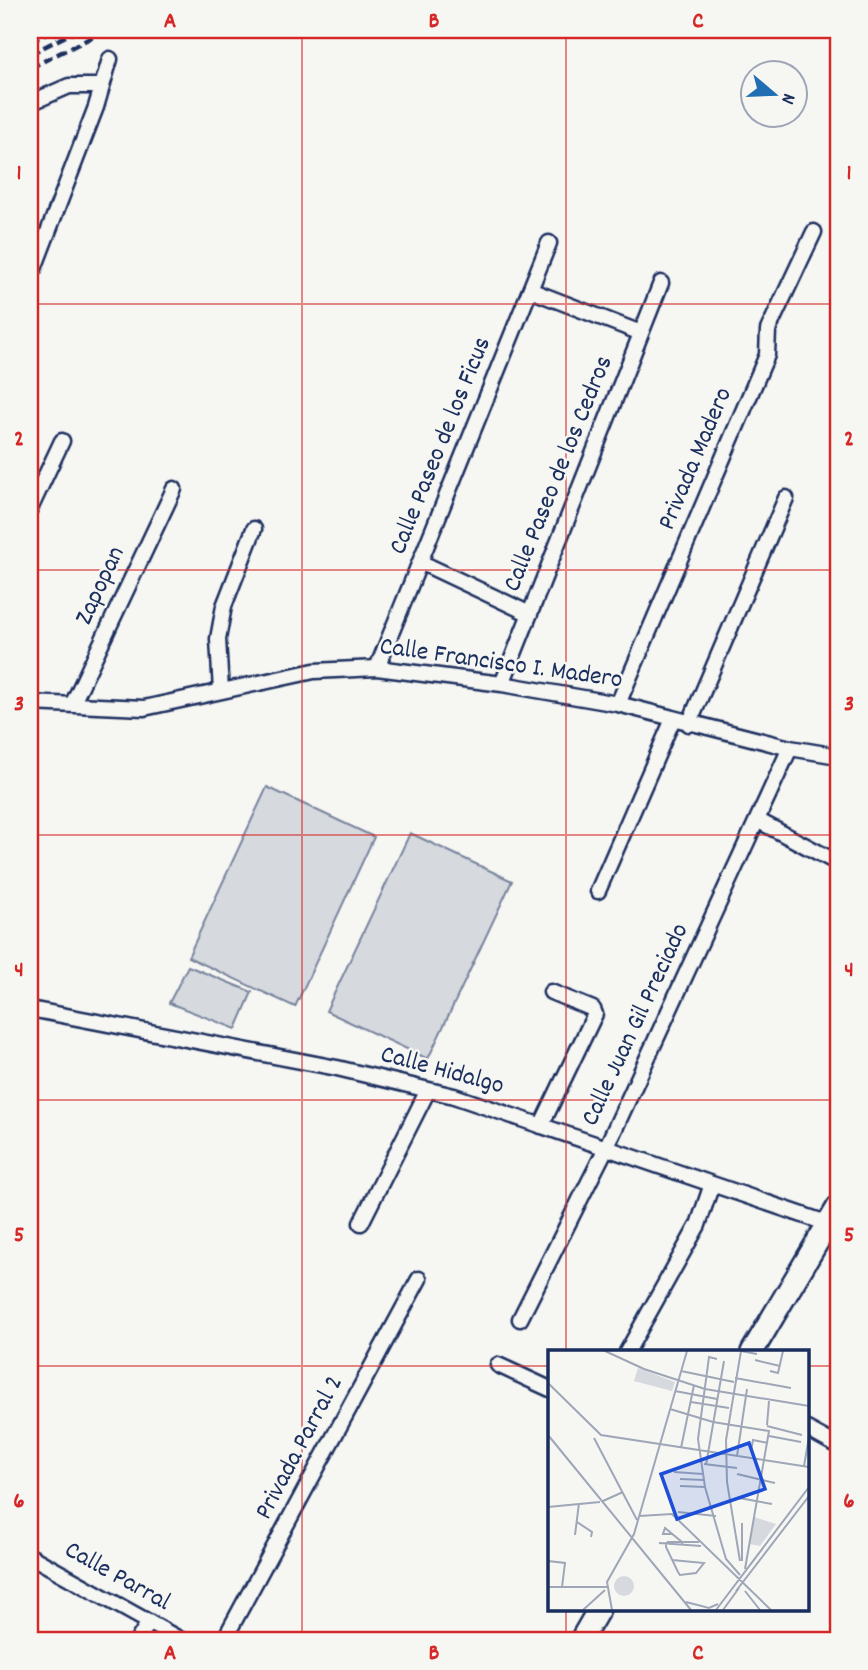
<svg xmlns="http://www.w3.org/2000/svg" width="868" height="1670" font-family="Dekko,sans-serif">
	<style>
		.green { fill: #d6d9dd; stroke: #78849e; stroke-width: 2 }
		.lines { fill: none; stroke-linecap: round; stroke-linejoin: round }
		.street-casing { stroke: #1b2f5e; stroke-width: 19 }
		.secondary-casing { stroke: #1b2f5e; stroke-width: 26 }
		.street { stroke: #f6f6f2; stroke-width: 14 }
		.secondary { stroke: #f6f6f2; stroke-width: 21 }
		.rail { stroke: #1b2f5e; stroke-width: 4.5; stroke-dasharray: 10 5; stroke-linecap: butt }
		.grid { fill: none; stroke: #d62828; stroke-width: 2; stroke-opacity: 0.55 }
		.labels { text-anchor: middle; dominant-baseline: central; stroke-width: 5; stroke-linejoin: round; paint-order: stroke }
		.street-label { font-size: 26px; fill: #1b2f5e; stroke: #f6f6f2 }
		.inset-road { fill: none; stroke: #9ea6b7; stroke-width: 2 }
		.view { fill: #1d4ed8; fill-opacity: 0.15; stroke: #1d4ed8; stroke-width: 3.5 }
		.inset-edge { fill: none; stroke: #1b2f5e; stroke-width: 3.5 }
		.neatline { fill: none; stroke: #d62828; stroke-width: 2.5 }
		.grid-label { font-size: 23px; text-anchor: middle; font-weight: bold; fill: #d62828 }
	</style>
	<rect width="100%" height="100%" fill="#f6f6f2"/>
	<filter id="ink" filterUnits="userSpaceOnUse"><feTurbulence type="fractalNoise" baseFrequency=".0143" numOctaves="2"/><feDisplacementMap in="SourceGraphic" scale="14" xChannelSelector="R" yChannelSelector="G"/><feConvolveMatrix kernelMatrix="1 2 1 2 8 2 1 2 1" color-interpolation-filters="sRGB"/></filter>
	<g filter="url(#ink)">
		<path class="green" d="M267,787L374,837L295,1007L188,957Z
			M410,833L512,881L428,1059L326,1011Z
			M188,966L252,992L236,1029L169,1003Z"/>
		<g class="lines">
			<defs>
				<path id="street" d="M30,103L69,86H102
					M30,279L96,107L110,59
					M530,290L641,333
					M30,509L62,441
					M420,562L530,614
					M377,668L549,243
					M502,684L661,283
					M221,691L218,639L224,606L254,529
					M30,703L144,708L314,671L377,668L502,684L618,704L790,748L838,756
					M618,704L767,355L768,330L814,232
					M72,705L174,489
					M689,724L786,498
					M757,820L838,863
					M598,891L673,719
					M30,1009L337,1068L454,1096L838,1227
					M541,1126L595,1014L593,1009L551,992
					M361,1223L428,1090
					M520,1319L606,1148L790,748
					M627,1352L698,1225L712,1184
					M498,1365L550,1389
					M807,1429L838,1446
					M30,1556L181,1640
					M138,1640L149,1622
					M224,1640L419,1279"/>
				<path id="secondary" d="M752,1352L838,1207
					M581,1640L599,1609"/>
			</defs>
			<use href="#street" class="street-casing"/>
			<use href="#secondary" class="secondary-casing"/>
			<use href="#street" class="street"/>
			<use href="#secondary" class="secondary"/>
			<path class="rail" d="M30,42L54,30
				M30,54L78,30
				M30,68L106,30"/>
		</g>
	</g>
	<path class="grid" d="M302,30V1640M566,30V1352M30,304H838M30,570H838M30,835H838M30,1100H838M30,1366H550M807,1366H838M566,1609V1640"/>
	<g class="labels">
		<g class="street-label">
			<text transform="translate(441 446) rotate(-68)">Calle Paseo de los Ficus</text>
			<text transform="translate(696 459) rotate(-67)">Privada Madero</text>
			<text transform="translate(559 474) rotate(-68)">Calle Paseo de los Cedros</text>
			<text transform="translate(101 586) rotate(-65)">Zapopan</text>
			<text transform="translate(501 664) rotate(8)">Calle Francisco I. Madero</text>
			<text transform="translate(636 1025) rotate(-65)">Calle Juan Gil Preciado</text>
			<text transform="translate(442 1071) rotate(15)">Calle Hidalgo</text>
			<text transform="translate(300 1448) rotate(-62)">Privada Parral 2</text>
			<text transform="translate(117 1577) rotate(29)">Calle Parral</text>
		</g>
	</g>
	<g transform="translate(548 1350)">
		<rect width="261" height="261" fill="#f6f6f2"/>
		<path d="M90,18L127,32L124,41L86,31ZM206,167L228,174L212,196L201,194ZM66 236a10 10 0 1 1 20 0a10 10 0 1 1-20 0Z" fill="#d6d9dd"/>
		<path class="inset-road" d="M57,1L96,19L157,39L261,56M169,9L161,7L150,89L157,137L178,209L192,225M207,10L232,16M133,21L186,32M222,21L230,23L235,1M187,28L243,38M0,33L53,85L261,117M127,41L169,49M143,52L181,58M122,59L165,72L221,81L197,219M219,75L221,51M219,76L254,85M0,85L143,260M221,86L253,92M46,88L89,170M133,98L146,35M203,101L205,90L220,93M189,106L199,39M156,114L189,118M158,115L176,11M256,116L261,87M126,122L155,124M189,124L227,133M132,129L156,130M132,136L157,137M191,148L224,154M55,151L75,142M0,157L52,152M130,162L168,166M91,166L124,164L223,260M29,172L44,182L43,187M194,173V211M124,184H115L117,178L134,192V196M27,185L31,153M118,192V197L130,222L132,225L148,223L156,213L124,210M119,192H151M111,193L153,196M0,211L17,213L14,237M192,211L179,132L178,90L193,1L209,4M0,237H60M188,241L261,146M197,241L212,260M138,252L161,258L170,254M35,260L57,240M64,260L59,232L86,184L139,1M168,260L261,137M175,260L191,238"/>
		<path class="view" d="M201,93L217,139L129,169L113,124Z"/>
		<rect width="261" height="261" class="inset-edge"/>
	</g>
	<rect width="868" height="1670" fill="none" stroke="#f6f6f2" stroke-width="77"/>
	<g transform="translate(774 94) rotate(109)"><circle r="33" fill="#f6f6f2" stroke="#9ea6b7" stroke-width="2"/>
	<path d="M0-5L12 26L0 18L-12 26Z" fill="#1f6fb2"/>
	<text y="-10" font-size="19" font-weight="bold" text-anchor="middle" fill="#1b2f5e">N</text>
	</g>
	<rect x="38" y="38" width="792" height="1594" class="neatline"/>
	<g class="grid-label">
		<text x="170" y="27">A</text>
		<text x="434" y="27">B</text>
		<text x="698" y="27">C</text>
		<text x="19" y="179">1</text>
		<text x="849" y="179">1</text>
		<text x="19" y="445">2</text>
		<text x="849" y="445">2</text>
		<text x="19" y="710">3</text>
		<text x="849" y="710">3</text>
		<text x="19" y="976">4</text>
		<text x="849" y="976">4</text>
		<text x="19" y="1241">5</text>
		<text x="849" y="1241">5</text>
		<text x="19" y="1507">6</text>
		<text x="849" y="1507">6</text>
		<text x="170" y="1659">A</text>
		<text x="434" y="1659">B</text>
		<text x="698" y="1659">C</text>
	</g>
</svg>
